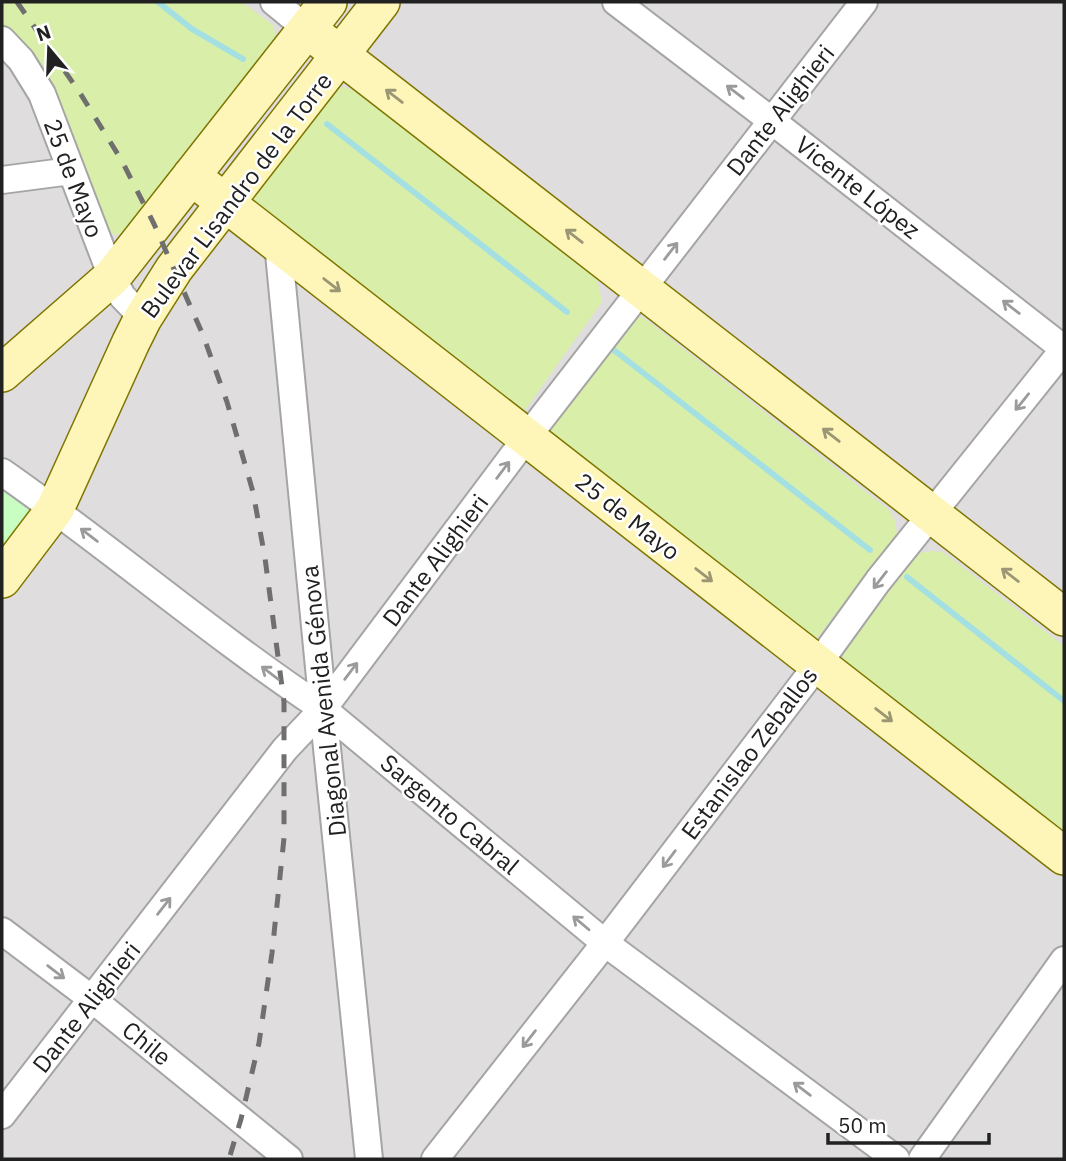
<svg xmlns="http://www.w3.org/2000/svg" width="1066" height="1161" font-family="'IBM Plex Sans',sans-serif">
	<style>
		.residential { fill: #dfddde }
		.grass { fill: #d9efa9 }
		.park { fill: #c8fec1 }
		.lines { fill: none; stroke-linecap: round; stroke-linejoin: round }
		.stream { stroke: #a4e0e2; stroke-width: 6 }
		.street-casing { stroke: #a5a5a5; stroke-width: 30 }
		.secondary-casing { stroke: #7f7500; stroke-width: 40 }
		.street { stroke: #fff; stroke-width: 26 }
		.secondary { stroke: #fef5b8; stroke-width: 37 }
		.rail { stroke: #6f6f6f; stroke-width: 5; stroke-dasharray: 14 14; stroke-linecap: butt }
		.oneway { stroke: #9b9b9b }
		.oneway2 { stroke: #9b9674 }
		.labels { text-anchor: middle; dominant-baseline: central; stroke-width: 5; stroke-linejoin: round; paint-order: stroke }
		.street-label { font-size: 24px; fill: #212121; stroke: #fff }
	</style>
	<rect width="100%" height="100%" fill="#f2ece6"/>
	<path class="residential" d="M2,2H1064V1159H2Z"/>
	<path class="grass" d="M2,2H242L273,25L278,44L136,231L115,235L104,229L12,36L2,27Z
		M345,87L357,92L597,279L602,302L525,410H508L252,205L254,194L336,89Z
		M632,315L644,318L889,510L895,521L897,533L818,637H798L547,431Z
		M931,551L943,552L1064,646V846L843,664V653L879,599L920,553Z"/>
	<path class="park" d="M2,490L34,514L2,556Z"/>
	<g class="lines">
		<path class="stream" d="M158,2L192,29L243,59
			M327,124L567,312
			M610,347L870,550
			M907,577L1064,701"/>
		<defs>
			<path id="street" d="M274,2L307,29
				M616,2L772,121L1064,349
				M2,40L21,60L42,94L112,277L122,296L143,318
				M2,180L71,171
				M278,243L323,709L369,1159
				M2,472C111,548 212,635 323,709L605,943L896,1159
				M2,931L92,999L289,1159
				M2,1115L285,749L323,709L527,437L864,2
				M435,1159L605,943L818,664L878,581L1064,349
				M922,1159L1064,960"/>
			<path id="secondary" d="M307,29L1064,617
				M191,176L1064,856
				M2,373L112,277L328,2
				M2,579L55,509L131,342L143,318L174,269L381,2"/>
		</defs>
		<use href="#street" class="street-casing"/>
		<use href="#secondary" class="secondary-casing"/>
		<use href="#street" class="street"/>
		<use href="#secondary" class="secondary"/>
		<path class="rail" d="M17,2L80,93L122,161L154,224L203,335L227,402L253,492L265,558L284,702V838L272,953L259,1043L241,1119L229,1159"/>
	</g>
	<defs><path id="oneway-shaft" d="M-6 0H5M1.5-3L5.5 0L1.5 3" fill="none" stroke-width="1.6" stroke-linecap="round" stroke-linejoin="round" transform="scale(1.75)"/></defs>
	<g class="oneway">
		<use href="#oneway-shaft" transform="translate(735 92) rotate(-143)"/>
		<use href="#oneway-shaft" transform="translate(671 251) rotate(-52)"/>
		<use href="#oneway-shaft" transform="translate(1011 307) rotate(-142)"/>
		<use href="#oneway-shaft" transform="translate(1022 402) rotate(129)"/>
		<use href="#oneway-shaft" transform="translate(503 470) rotate(-53)"/>
		<use href="#oneway-shaft" transform="translate(89 535) rotate(-143)"/>
		<use href="#oneway-shaft" transform="translate(880 580) rotate(128)"/>
		<use href="#oneway-shaft" transform="translate(351 671) rotate(-53)"/>
		<use href="#oneway-shaft" transform="translate(270 673) rotate(-143)"/>
		<use href="#oneway-shaft" transform="translate(669 859) rotate(127)"/>
		<use href="#oneway-shaft" transform="translate(164 906) rotate(-52)"/>
		<use href="#oneway-shaft" transform="translate(581 923) rotate(-140)"/>
		<use href="#oneway-shaft" transform="translate(56 972) rotate(37)"/>
		<use href="#oneway-shaft" transform="translate(529 1039) rotate(128)"/>
		<use href="#oneway-shaft" transform="translate(802 1089) rotate(-143)"/>
	</g>
	<g class="oneway2">
		<use href="#oneway-shaft" transform="translate(394 96) rotate(-142)"/>
		<use href="#oneway-shaft" transform="translate(574 236) rotate(-142)"/>
		<use href="#oneway-shaft" transform="translate(332 285) rotate(38)"/>
		<use href="#oneway-shaft" transform="translate(831 435) rotate(-142)"/>
		<use href="#oneway-shaft" transform="translate(704 575) rotate(38)"/>
		<use href="#oneway-shaft" transform="translate(1010 575) rotate(-142)"/>
		<use href="#oneway-shaft" transform="translate(884 715) rotate(38)"/>
	</g>
	<g class="labels">
		<g class="street-label">
			<text transform="translate(780 110) rotate(-52)">Dante Alighieri</text>
			<text transform="translate(74 178) rotate(69)">25 de Mayo</text>
			<text transform="translate(858 187) rotate(38)">Vicente López</text>
			<text transform="translate(236 195) rotate(-53)">Bulevar Lisandro de la Torre</text>
			<text transform="translate(628 516) rotate(38)">25 de Mayo</text>
			<text transform="translate(435 560) rotate(-53)">Dante Alighieri</text>
			<text transform="translate(323 701) rotate(-96)">Diagonal Avenida Génova</text>
			<text transform="translate(749 753) rotate(-53)">Estanislao Zeballos</text>
			<text transform="translate(450 814) rotate(40)">Sargento Cabral</text>
			<text transform="translate(86 1007) rotate(-52)">Dante Alighieri</text>
			<text transform="translate(147 1043) rotate(39)">Chile</text>
		</g>
	</g>
	<rect width="1066" height="1161" fill="none" stroke="#212121" stroke-width="7"/>
	<g transform="translate(49 49) rotate(341)" stroke="#ffffff" stroke-width="5" paint-order="stroke">
	<path d="M0-5L12 26L0 18L-12 26Z" fill="#212121"/>
	<text y="-10" font-size="19" font-weight="bold" text-anchor="middle" fill="#212121">N</text>
	</g>
	<path d="M828 1133v10h161v-10" fill="none" stroke="#212121" stroke-width="3.5"/>
	<text x="838" y="1133" font-size="21" fill="#212121" stroke="#ffffff" stroke-width="5" paint-order="stroke">50 m</text>
</svg>
